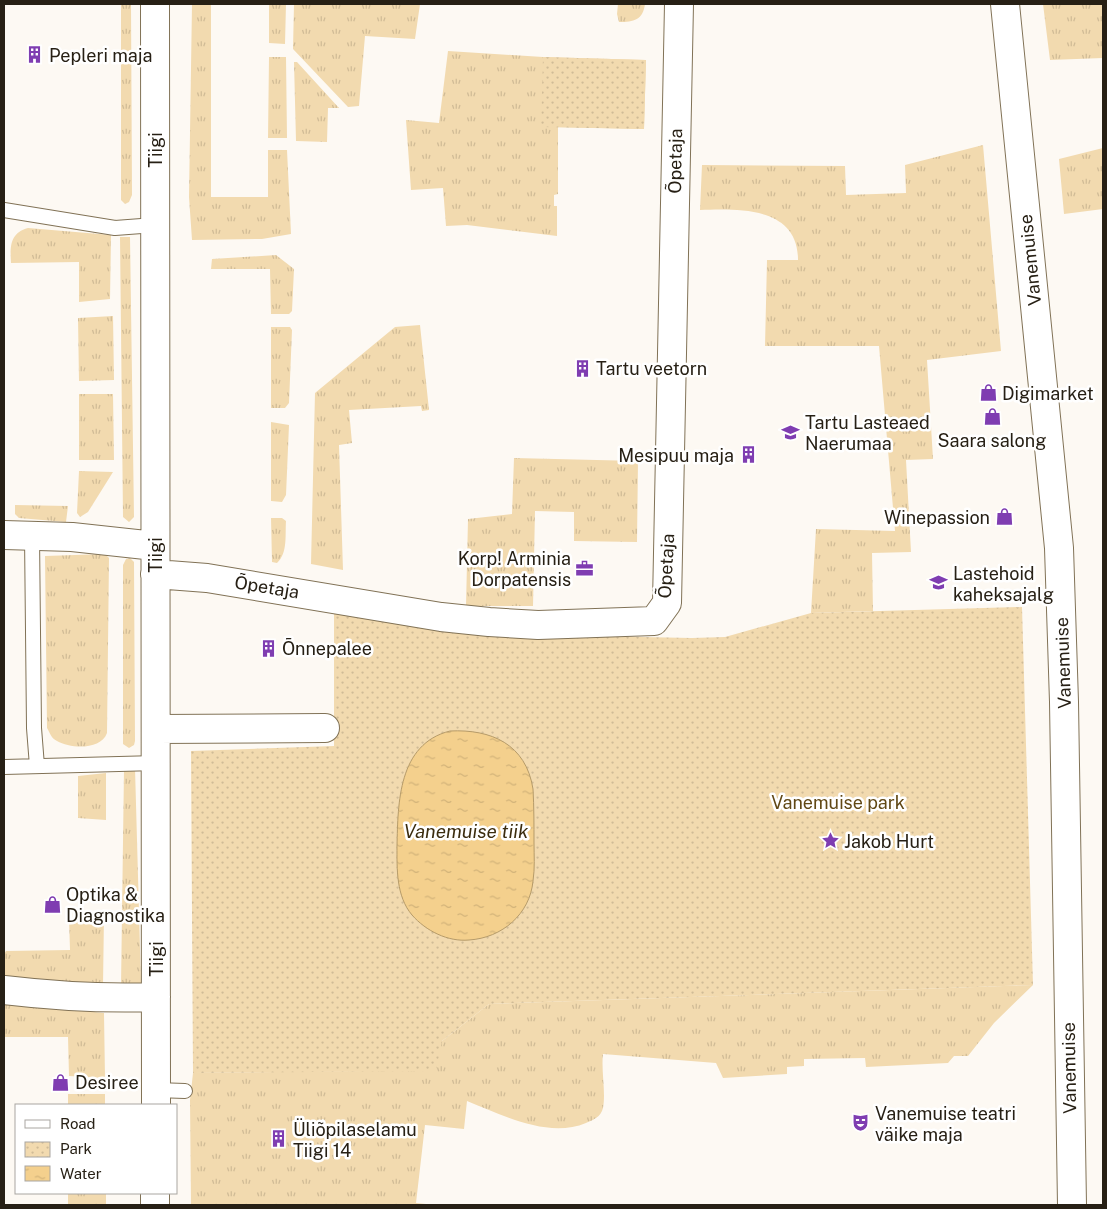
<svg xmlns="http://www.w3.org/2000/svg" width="1107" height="1209" font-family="'Public Sans',sans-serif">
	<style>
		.grass { fill: url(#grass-tufts) }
		.park { fill: url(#park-dots) }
		.water { fill: url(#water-ripples); stroke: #b69b69 }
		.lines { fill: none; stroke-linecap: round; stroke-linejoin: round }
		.service-casing { stroke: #817256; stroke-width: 16 }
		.minor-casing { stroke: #817256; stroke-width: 30 }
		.service { stroke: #fff; stroke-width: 14 }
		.minor { stroke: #fff; stroke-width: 28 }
		.labels { text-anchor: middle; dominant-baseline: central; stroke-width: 5; stroke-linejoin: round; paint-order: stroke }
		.poi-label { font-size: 18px; fill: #272015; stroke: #fff; text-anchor: start }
		.street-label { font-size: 18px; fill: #272015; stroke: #fff }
		.park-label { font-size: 18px; fill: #614815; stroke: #fff }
		.water-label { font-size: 19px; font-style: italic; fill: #3c2d0f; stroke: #fff }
	</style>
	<defs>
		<pattern id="grass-tufts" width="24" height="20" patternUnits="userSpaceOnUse" patternTransform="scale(1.25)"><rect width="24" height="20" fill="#f2daaf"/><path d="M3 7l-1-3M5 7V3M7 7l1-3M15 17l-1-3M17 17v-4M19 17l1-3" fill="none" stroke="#d0bb96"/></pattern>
		<pattern id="park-dots" width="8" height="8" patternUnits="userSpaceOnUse" patternTransform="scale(1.25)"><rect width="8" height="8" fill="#f2daaf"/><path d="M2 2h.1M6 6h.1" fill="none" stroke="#d0bb96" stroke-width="1.8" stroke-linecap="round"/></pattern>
		<pattern id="water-ripples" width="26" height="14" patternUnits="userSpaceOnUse" patternTransform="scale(1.25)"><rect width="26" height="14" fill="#f4d08d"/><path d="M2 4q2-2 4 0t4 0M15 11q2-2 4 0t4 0" fill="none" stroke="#d1b279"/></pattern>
	</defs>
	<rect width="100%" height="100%" fill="#fdf9f3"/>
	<path class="grass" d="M121,4H131L132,195L129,202L125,204L121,200Z
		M192,4H211V197H268V150H287L291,234L262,239L192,240L189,197Z
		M269,4H286L285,44L269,43Z
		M294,4H420L415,39L365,36L359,106L348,107L293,49Z
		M618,4H645C643,20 634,22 619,22L617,14Z
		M1043,4H1103V58L1050,60Z
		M448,51L543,57L646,60L644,129L558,127V194L554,195V206H557V236L467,225L446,226L443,188L411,190L406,120L439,123Z
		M269,57H286L287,138H268Z
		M294,62H297L339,108H328L327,142L296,141Z
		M983,145L1001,351L927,360L933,459L906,460L911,552L872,553L873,611L811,613L816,529L895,531L879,346H765L767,260H798C798,206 738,209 700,210L702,165L845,166L846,195L906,193L905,165Z
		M1103,148V209L1064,214L1059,159Z
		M28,228L111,235L110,299L79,302V262L11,263C10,246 10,233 28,228Z
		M120,237H130L134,517L129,522L123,517Z
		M276,255L294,269L292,311L289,314H271L270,269H211L212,259Z
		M113,316L114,380L79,381L78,318Z
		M420,325L429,410L422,411L421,406L349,410L352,443L339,445L343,570L311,564L315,393L395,327Z
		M271,327H290L292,330L289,403L285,408H271Z
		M79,394H113L114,460H79Z
		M271,422L289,425L286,495L282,502L271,501Z
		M514,458L638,461L637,542L574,541V512L535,511L533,606H466L468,519L512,514Z
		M79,471L113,472L88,512L80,517L77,513Z
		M15,505L68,506L66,522L19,518L15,514Z
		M271,518H282L286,521C285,535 288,553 277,563L272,562Z
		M105,554L109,558L107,733C101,750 71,749 57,741C51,738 50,733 47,728L45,556Z
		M130,558L134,562L135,741L134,745L129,748L123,744V565L126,559Z
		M135,768L141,984L121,986L124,769Z
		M106,773V820L78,818V776Z
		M104,915L103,986L4,977V954L6,951L70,950L69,919Z
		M1033,985L994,1023L968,1056H954L948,1063L866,1067L865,1058L804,1059V1066L787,1067V1074L723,1078L716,1063L603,1054C601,1071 606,1092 603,1108C601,1117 593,1120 586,1123C548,1139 502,1115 467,1101L464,1129L425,1125L416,1203L436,1205H191L190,1100L193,1073L364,1071L442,1041L489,1004Z
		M4,1003L104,1013L105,1078L69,1076L68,1037H4Z
		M68,1094H105V1105H68Z
		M68,1193H106V1205H68Z"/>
	<path class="park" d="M543,57L646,60L644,129L541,127Z
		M1022,607L1033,985L489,1004L442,1041L436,1071L193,1073L191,751L334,746V608L591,636L692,638L725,637L811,613Z"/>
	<path class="water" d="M450,731C491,729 526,744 533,789C534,807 534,825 534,843C534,855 535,868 533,881C530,914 502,938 469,940C448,942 426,931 412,915C396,896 397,869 397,846C398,803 398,744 450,731Z"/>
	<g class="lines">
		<defs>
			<path id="service" d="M4,210L115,228L155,225
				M32,535L34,728L37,766
				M4,767L157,763
				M156,1090L185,1091"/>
			<path id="minor" d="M155,4L156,1105
				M1005,4L1059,548L1064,702L1072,1205
				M4,535L72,537L155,546
				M155,574L207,578L441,617L489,622L538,625L654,621L667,603L679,4
				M157,729L325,728
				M4,990C55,996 105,999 156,997
				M155,1205V1193"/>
		</defs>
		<use href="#service" class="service-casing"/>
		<use href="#minor" class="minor-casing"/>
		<use href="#service" class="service"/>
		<use href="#minor" class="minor"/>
	</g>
	<defs>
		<symbol id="building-bare" viewBox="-9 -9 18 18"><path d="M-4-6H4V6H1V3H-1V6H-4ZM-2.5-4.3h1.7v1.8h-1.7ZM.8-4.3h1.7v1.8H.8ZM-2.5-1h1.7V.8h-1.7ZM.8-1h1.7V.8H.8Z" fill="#7f3db1" stroke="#fff" stroke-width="2.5" paint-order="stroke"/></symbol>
		<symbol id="shop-bare" viewBox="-9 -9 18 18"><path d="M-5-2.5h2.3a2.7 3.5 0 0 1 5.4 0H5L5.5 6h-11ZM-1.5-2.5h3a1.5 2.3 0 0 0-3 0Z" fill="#7f3db1" stroke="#fff" stroke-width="2.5" paint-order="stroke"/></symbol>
		<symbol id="school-bare" viewBox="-9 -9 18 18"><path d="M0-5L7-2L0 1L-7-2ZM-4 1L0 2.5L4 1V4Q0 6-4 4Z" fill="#7f3db1" stroke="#fff" stroke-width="2.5" paint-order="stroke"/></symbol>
		<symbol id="office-bare" viewBox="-9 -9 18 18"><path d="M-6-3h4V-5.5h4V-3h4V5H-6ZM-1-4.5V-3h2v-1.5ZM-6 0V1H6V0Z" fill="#7f3db1" stroke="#fff" stroke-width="2.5" paint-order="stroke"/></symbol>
		<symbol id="sight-bare" viewBox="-9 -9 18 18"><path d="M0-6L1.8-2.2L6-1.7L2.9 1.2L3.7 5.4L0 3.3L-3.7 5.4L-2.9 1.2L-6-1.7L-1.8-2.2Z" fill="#7f3db1" stroke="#fff" stroke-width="2.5" paint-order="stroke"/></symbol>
		<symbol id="theatre-bare" viewBox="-9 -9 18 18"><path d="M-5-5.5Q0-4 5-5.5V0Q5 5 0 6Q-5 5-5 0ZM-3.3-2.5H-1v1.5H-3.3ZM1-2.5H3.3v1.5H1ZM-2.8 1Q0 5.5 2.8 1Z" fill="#7f3db1" stroke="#fff" stroke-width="2.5" paint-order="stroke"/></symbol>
	</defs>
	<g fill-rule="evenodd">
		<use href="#building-bare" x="22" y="42" width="25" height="25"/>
		<use href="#building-bare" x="570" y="356" width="25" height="25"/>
		<use href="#shop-bare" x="976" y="380" width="25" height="25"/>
		<use href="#shop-bare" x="980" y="404" width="25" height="25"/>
		<use href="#school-bare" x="778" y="420" width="25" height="25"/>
		<use href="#building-bare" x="736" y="442" width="25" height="25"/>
		<use href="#shop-bare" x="992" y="504" width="25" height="25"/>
		<use href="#office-bare" x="572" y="556" width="25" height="25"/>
		<use href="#school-bare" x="926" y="570" width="25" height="25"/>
		<use href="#building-bare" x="256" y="636" width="25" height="25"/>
		<use href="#sight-bare" x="818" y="828" width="25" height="25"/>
		<use href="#shop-bare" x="40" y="892" width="25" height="25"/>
		<use href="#shop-bare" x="48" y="1070" width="25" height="25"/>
		<use href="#theatre-bare" x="848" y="1110" width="25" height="25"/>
		<use href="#building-bare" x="266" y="1126" width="25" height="25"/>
	</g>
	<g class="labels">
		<g class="poi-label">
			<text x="49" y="55">Pepleri maja</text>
			<text x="596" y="368">Tartu veetorn</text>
			<text x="1002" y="393">Digimarket</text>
			<text x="805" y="422">Tartu Lasteaed<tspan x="805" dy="21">Naerumaa</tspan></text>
			<text x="992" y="440" text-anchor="middle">Saara salong</text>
			<text x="734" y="455" text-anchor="end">Mesipuu maja</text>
			<text x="990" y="517" text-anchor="end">Winepassion</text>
			<text x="571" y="558" text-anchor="end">Korp! Arminia<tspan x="571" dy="21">Dorpatensis</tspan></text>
			<text x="953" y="573">Lastehoid<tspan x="953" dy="21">kaheksajalg</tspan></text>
			<text x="282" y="648">Õnnepalee</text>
			<text x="844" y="841">Jakob Hurt</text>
			<text x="66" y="894">Optika &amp;<tspan x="66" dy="21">Diagnostika</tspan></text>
			<text x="75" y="1082">Desiree</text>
			<text x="875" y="1113">Vanemuise teatri<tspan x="875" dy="21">väike maja</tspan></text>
			<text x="293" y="1129">Üliõpilaselamu<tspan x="293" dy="21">Tiigi 14</tspan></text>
		</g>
		<g class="street-label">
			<text transform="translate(155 150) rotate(-90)">Tiigi</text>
			<text transform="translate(675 161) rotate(-89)">Õpetaja</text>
			<text transform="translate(1030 260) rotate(-96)">Vanemuise</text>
			<text transform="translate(155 555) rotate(-90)">Tiigi</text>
			<text transform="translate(666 566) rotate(-87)">Õpetaja</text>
			<text transform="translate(267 587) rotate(9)">Õpetaja</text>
			<text transform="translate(1063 663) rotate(-92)">Vanemuise</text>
			<text transform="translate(156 959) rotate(-90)">Tiigi</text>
			<text transform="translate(1069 1068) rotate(-91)">Vanemuise</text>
		</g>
		<g class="park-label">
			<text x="838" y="802">Vanemuise park</text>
		</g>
		<g class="water-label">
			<text x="466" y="831">Vanemuise tiik</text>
		</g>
	</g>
	<rect width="1107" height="1209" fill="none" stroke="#272015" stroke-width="10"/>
	<rect x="15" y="1104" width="162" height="90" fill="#ffffff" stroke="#a9a6a1"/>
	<rect x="25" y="1120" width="25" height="8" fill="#ffffff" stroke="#a9a6a1"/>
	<text x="60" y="1129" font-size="15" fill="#272015">Road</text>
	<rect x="25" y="1142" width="25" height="15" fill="url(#park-dots)" stroke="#a9a6a1"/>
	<text x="60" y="1154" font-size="15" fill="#272015">Park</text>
	<rect x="25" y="1166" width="25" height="15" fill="url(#water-ripples)" stroke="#a9a6a1"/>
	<text x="60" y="1179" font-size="15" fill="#272015">Water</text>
</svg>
